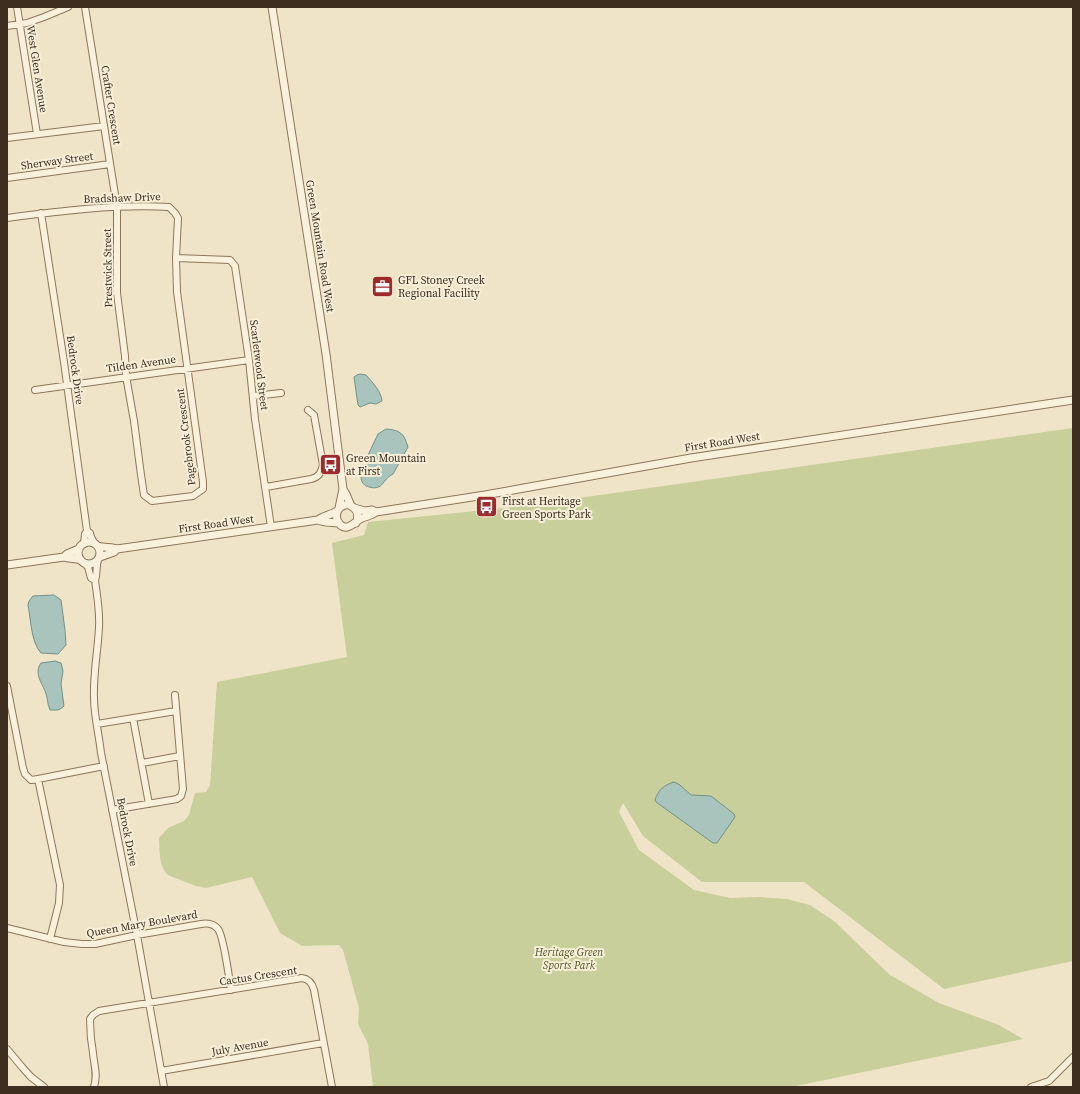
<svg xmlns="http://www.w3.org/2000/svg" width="1080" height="1094" font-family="'Source Serif 4',serif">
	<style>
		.green { fill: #c9cf9b }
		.water { fill: #a9c4bc; stroke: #6f938a }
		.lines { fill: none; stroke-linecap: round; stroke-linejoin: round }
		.minor-casing { stroke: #8d765c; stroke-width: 8 }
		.tertiary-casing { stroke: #8d765c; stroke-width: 9 }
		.minor { stroke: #faf1dc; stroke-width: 6 }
		.tertiary { stroke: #faf1dc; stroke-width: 7 }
		.labels { text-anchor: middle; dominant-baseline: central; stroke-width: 4; stroke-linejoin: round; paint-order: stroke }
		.street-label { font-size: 11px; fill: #3d2e20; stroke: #f7eed8 }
		.poi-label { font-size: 11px; fill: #3d2e20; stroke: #f7eed8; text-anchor: start }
		.park-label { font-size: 11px; font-style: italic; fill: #4d5a26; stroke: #f7eed8 }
	</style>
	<rect width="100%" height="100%" fill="#f0e4c8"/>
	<path class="green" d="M1073,428V961L944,989L804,882H702L643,836L623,803L619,812L639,850L694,890L730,898L759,897L787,899L810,905L834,921L890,975L939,1003L999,1025L1023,1039L791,1087H373L368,1044L358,1024L359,1008L343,950L339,945L302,946L280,933L252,877L206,888L196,886L168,875C158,865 160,851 159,838L168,828L184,821L189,815L195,793L206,792L210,785L217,682L347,657L332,543L364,535L368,522L515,507Z"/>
	<path class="water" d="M360,374L366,375C373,383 381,391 382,401L376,404L370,403L360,407L358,405L354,377L357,375Z
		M386,429C401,430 404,434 408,447L393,474C382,479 384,491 369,487C364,486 361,482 361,477L369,453L378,434Z
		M54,595L61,600L65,630L66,645L58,654L41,653C31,642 31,620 28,605L29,601L33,596Z
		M55,661L61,663L63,671L61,684L64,706C59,711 56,710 50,710C47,704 48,697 45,691C41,681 34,673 41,663Z
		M674,782L680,785L691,795L711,796L734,814L735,817L717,843H713L656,802L655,800C658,790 664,785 674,782Z"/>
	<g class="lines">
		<defs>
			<path id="minor" d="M17,7L37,134
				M7,26L27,23L44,17L68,7
				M7,138L104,126
				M7,178L110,164
				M41,213L64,362L87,531L90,533L91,537L95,544
				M7,218C60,211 115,204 169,207L175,213L178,218L176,258L177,292L203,482V489L193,496L152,501L144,495L141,475L134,421L126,376L125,356L117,293V207L85,7
				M176,258L230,260L235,266L249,360L255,419L271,527
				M35,390L249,360
				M253,396L281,393
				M266,487L311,479C319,477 321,473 323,465L314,415L308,410
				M84,544L85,534L87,531
				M98,560C96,566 97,577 95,580C97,596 100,611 99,627C98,650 93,674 94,698C94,716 99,734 101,753L137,935L164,1087
				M84,563L88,567L91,578L95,580
				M7,686L23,768L25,774L31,780L38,779L104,766
				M133,718L149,804
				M97,724L176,711
				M142,763L180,756
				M38,779L60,885L59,903L50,939
				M112,810L177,799L181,796L183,789L175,695
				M7,928L64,942L82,944H95L137,935L201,924C207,923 213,923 218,929C224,937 229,978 231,990
				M7,1049L22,1067L31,1077L44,1087
				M161,1071L323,1043
				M94,1087C98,1075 94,1065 93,1053C91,1042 90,1030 90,1019L93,1015L99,1011L302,978C309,979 312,983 314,990L332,1087
				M1031,1087L1049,1081L1073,1057"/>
			<path id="tertiary" d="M272,7L326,354L343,489L339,508
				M343,489L346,494L351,506
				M354,508L365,511L372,510L376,512L485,495L691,458L1073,400
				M318,520C324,523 332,522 339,523
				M356,523C363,509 346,498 338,510C336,514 336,518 338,522C346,534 354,522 362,518C367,516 371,516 376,512
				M78 553a11 11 0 1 1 22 0a11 11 0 1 1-22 0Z
				M98,546C104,548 112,547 117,549L318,520C323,516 331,515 337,511
				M64,557L67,554L79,549
				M100,557L114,552L117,549
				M7,565L64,557C70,559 75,558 81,560"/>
		</defs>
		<use href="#minor" class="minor-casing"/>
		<use href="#tertiary" class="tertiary-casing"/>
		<use href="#minor" class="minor"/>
		<use href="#tertiary" class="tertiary"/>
	</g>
	<defs>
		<symbol id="office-square" viewBox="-11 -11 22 22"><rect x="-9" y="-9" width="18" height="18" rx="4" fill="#9e2a2b" stroke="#f7eed8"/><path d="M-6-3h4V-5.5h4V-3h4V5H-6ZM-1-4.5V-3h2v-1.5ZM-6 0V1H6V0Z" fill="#fff"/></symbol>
		<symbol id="bus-square" viewBox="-11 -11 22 22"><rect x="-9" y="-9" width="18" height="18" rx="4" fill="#9e2a2b" stroke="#f7eed8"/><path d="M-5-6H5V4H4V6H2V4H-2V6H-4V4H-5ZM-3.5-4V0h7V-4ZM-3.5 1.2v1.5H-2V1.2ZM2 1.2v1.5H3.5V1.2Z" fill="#fff"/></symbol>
	</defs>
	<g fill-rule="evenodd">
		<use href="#office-square" x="370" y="274" width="25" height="25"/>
		<use href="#bus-square" x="318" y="452" width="25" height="25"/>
		<use href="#bus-square" x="474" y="494" width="25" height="25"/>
	</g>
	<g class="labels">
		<g class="street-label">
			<text transform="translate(37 69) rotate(81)">West Glen Avenue</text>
			<text transform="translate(111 105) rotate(81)">Crafter Crescent</text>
			<text transform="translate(57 161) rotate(-8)">Sherway Street</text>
			<text transform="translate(122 198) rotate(-2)">Bradshaw Drive</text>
			<text transform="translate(320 246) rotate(81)">Green Mountain Road West</text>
			<text transform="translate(108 268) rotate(-91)">Prestwick Street</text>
			<text transform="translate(141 364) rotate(-8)">Tilden Avenue</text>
			<text transform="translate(259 365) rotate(83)">Scarletwood Street</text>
			<text transform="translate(75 370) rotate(82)">Bedrock Drive</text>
			<text transform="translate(186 437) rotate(-97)">Pagebrook Crescent</text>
			<text transform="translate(722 442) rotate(-9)">First Road West</text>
			<text transform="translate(216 524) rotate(-8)">First Road West</text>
			<text transform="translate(127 832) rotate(79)">Bedrock Drive</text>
			<text transform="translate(142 924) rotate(-10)">Queen Mary Boulevard</text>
			<text transform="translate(258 976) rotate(-9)">Cactus Crescent</text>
			<text transform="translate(240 1047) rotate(-10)">July Avenue</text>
		</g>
		<g class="poi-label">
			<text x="398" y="280">GFL Stoney Creek<tspan x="398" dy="13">Regional Facility</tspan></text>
			<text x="346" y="458">Green Mountain<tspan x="346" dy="13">at First</tspan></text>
			<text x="502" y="501">First at Heritage<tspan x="502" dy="13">Green Sports Park</tspan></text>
		</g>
		<g class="park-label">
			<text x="569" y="952">Heritage Green<tspan x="569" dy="13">Sports Park</tspan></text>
		</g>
	</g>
	<rect width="1080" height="1094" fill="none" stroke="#3d2e20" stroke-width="16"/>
</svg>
